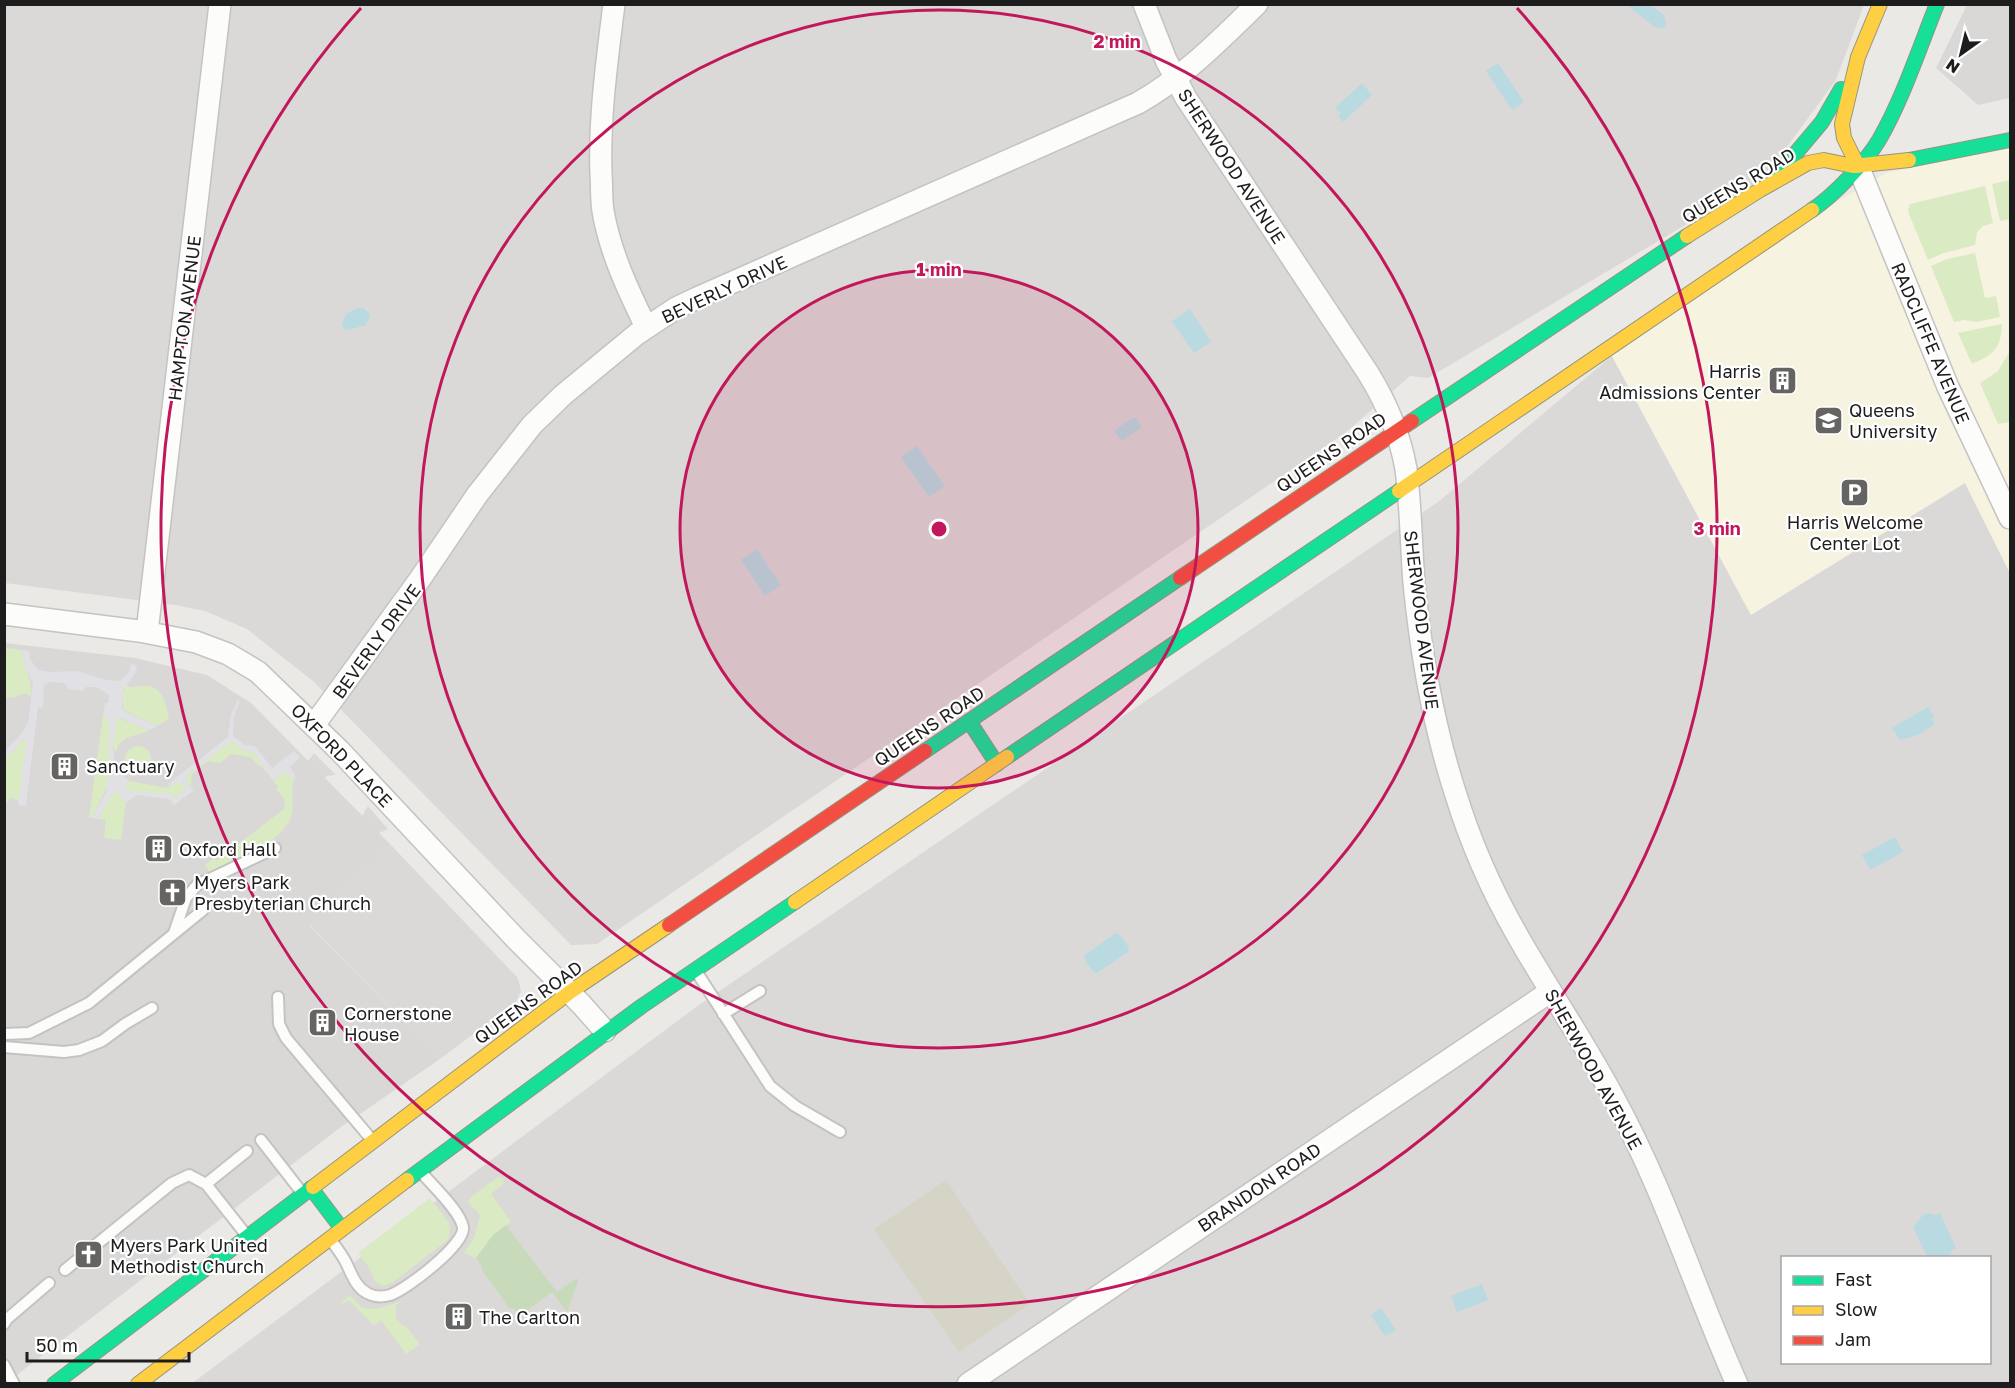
<svg xmlns="http://www.w3.org/2000/svg" width="2015" height="1388" font-family="'Golos Text',sans-serif">
	<style>
		.residential { fill: #dad9d7; fill-rule: evenodd }
		.education { fill: #f6f4e0 }
		.religious { fill: #d9d8d7 }
		.construction { fill: #d5d4c7 }
		.grass { fill: #daeac3 }
		.forest { fill: #c7dbba }
		.plaza { fill: #e0e0e5 }
		.water { fill: #b8dae0 }
		.lines { fill: none; stroke-linecap: round; stroke-linejoin: round }
		.lane-casing { stroke: #c4c3c2; stroke-width: 14 }
		.street-casing { stroke: #c4c3c2; stroke-width: 24 }
		.fast-casing { stroke: #95957e; stroke-width: 16 }
		.slow-casing { stroke: #95957e; stroke-width: 16 }
		.jam-casing { stroke: #95957e; stroke-width: 16 }
		.lane { stroke: #fcfcfb; stroke-width: 10 }
		.street { stroke: #fcfcfb; stroke-width: 21 }
		.fast { stroke: #16e098; stroke-width: 14 }
		.slow { stroke: #ffcf43; stroke-width: 14 }
		.jam { stroke: #f24e42; stroke-width: 14 }
		.ring { fill: none; stroke: #c2185b; stroke-width: 3 }
		.labels { text-anchor: middle; dominant-baseline: central; stroke-width: 4.5; stroke-linejoin: round; paint-order: stroke }
		.street-label { font-size: 18px; fill: #1d1d1d; stroke: #fff }
		.poi-label { font-size: 18px; fill: #1d1d1d; stroke: #fff; text-anchor: start }
		.centre { fill: #c2185b; stroke: #fff; stroke-width: 3 }
		.ring-label { font-size: 18px; text-anchor: middle; font-weight: bold; fill: #c2185b; stroke: #fff; stroke-width: 4.5; stroke-linejoin: round; paint-order: stroke }
	</style>
	<rect width="100%" height="100%" fill="#ebe9e6"/>
	<path class="residential" d="M5,5H1864L1836,80L1764,178L1428,378L1410,376L1345,433L597,944L571,945L314,682L247,629L205,611L175,605L5,583Z
		M1612,356L1751,615L1851,553L1693,487L1965,483L2010,573V1383L191,1384L696,1007L1438,502ZM1782,1258H1990V1362H1782Z
		M314,753L336,775L327,776L314,789L362,816L368,806L388,829L379,833L374,859L390,844L518,978L521,991L516,1002L440,1059L309,924L367,867L293,780Z"/>
	<path class="education" d="M2010,147V573L1965,483L1751,615L1612,356L1825,209L1886,173Z"/>
	<path class="religious" d="M1967,5H2010V98L1978,105L1936,68Z
		M5,643L135,658L207,675L251,703L390,844L309,925L440,1059L341,1127L5,1384Z"/>
	<path class="construction" d="M946,1180L1030,1304L959,1352L874,1229Z"/>
	<path class="grass" d="M2010,180V219L2000,221L1992,184Z
		M1985,186L1993,223L1983,226L1977,232L1975,245L1941,254L1928,260L1909,214L1908,210L1910,204Z
		M1975,253L1985,298L1996,296L2000,317L1976,322L1964,320L1954,322L1931,266L1947,259Z
		M2002,324C2001,349 1993,355 1972,364L1958,333Z
		M2010,351V422L1998,424L1980,383L1998,371Z
		M5,648L22,650C23,667 33,679 31,696L25,693L16,697L5,698Z
		M126,685C134,689 137,686 145,686C163,685 166,706 169,719L157,726L124,710L122,696Z
		M103,715L109,719L110,771L108,785L92,818H89Z
		M119,718L149,730C133,739 123,732 115,753C112,744 112,725 119,718Z
		M26,738L28,740L19,800L11,798L5,805L4,759Z
		M231,741L243,750L253,752L267,770L265,771L260,765L258,766L251,757L231,754L220,763L208,761L192,774L191,786L186,781L187,775Z
		M125 759a13 13 0 1 1 26 0a13 13 0 1 1-26 0Z
		M286,771L294,780C290,792 295,806 291,817C283,842 232,863 209,871L205,865L214,858L216,861L284,809L285,800L276,789L278,787L273,781Z
		M129,781L166,788L177,783H182L186,789L174,798L129,791L124,785Z
		M116,791L126,803L121,840L104,838L106,820L98,819L108,800Z
		M498,1177L503,1178L504,1183L491,1194L511,1222L493,1235L476,1258L464,1253L474,1238L480,1216C478,1209 470,1208 468,1201L472,1196Z
		M430,1198L450,1224L449,1239L392,1283L383,1286C373,1282 374,1279 371,1271C368,1265 362,1259 358,1253Z
		M348,1296C354,1297 354,1300 359,1305C370,1314 391,1305 403,1300L396,1305V1318L403,1326H406L420,1344L406,1354L381,1320L374,1326L349,1300L339,1306Z"/>
	<path class="forest" d="M506,1225L557,1292L577,1278L578,1282L567,1312L552,1292L520,1316L514,1309L509,1308L482,1270V1267L476,1258L493,1235Z"/>
	<path class="plaza" d="M22,650L29,651L30,659L38,670L50,672L77,671L106,680L120,681L129,672L131,664L137,665L135,674L123,690L122,708L126,712L157,726L149,730L121,718L116,721L113,748L115,764L119,772L129,781L124,785L129,791L171,794L174,798L186,789L182,783H177L170,787L168,784L228,737L231,714L238,700L240,701L234,716L233,736L245,745L255,746L272,768L294,751L300,757L290,767L296,778L294,780L286,771L273,781L254,753L243,750L231,741L187,775L186,781L194,790L174,805L169,799L137,795L126,803L116,791L108,800L98,819L92,818L106,792L109,777V719L103,715L105,703H108L109,695L96,687H86L83,691L67,689V686L64,683L49,682L44,685L43,708L38,707L26,806L18,805L27,739L25,738L5,759L4,752L22,733L28,722L33,684L24,664Z"/>
	<path class="water" d="M1629,5H1650L1664,15L1666,25L1664,28L1655,27L1629,7Z
		M1498,63L1524,102L1512,110L1486,71Z
		M1362,83L1372,95L1343,122L1338,116L1341,113L1335,108Z
		M357,308H363L370,314L369,319L364,326L345,330L342,325L346,314Z
		M1190,309L1211,342L1194,353L1172,321Z
		M1132,418H1136L1141,425L1140,429L1123,440L1120,439L1115,432L1116,429Z
		M917,446L945,486L929,497L901,457Z
		M757,549L781,585L765,596L741,560Z
		M1928,707L1934,716L1932,720L1935,724L1918,735L1900,740L1892,728Z
		M1895,837L1903,852L1870,870L1862,855Z
		M1116,933L1120,935L1129,948L1128,952L1097,973L1093,972L1084,959L1085,955Z
		M1928,1213L1936,1215L1940,1213L1956,1248L1953,1249L1948,1257H1927L1913,1226C1919,1223 1919,1215 1928,1213Z
		M1482,1284L1488,1300L1457,1312L1451,1296Z
		M1381,1308L1396,1330L1385,1336L1371,1315Z"/>
	<g class="lines">
		<defs>
			<path id="lane" d="M174,933L186,898L197,885L275,848
				M696,971L770,1086L795,1106L840,1132
				M278,997L279,1024L286,1038L372,1140
				M723,1014L760,991
				M4,1034L29,1033L89,1003L203,910
				M4,1047L64,1052L79,1050L102,1041L125,1024L152,1008
				M261,1140L303,1194
				M206,1184L247,1151
				M331,1240C335,1246 340,1252 344,1259C351,1271 354,1286 367,1293C374,1297 383,1297 390,1295C406,1290 466,1244 463,1227C460,1211 432,1185 421,1172
				M65,1270L172,1183L189,1175L206,1184L247,1236
				M4,1324L7,1319L49,1283
				M4,1365L14,1384"/>
			<path id="street" d="M614,4C607,61 599,117 601,174C602,186 601,199 603,211C610,252 628,290 646,327
				M1144,4L1166,60L1186,98L1368,373C1386,402 1400,435 1406,469C1411,506 1411,545 1414,583C1421,654 1433,724 1455,792C1470,841 1491,889 1516,933C1548,990 1586,1044 1616,1102C1665,1192 1695,1290 1737,1384
				M1858,166L1948,387L2010,518
				M4,614L139,631L196,642L228,654L258,672L339,750L516,939L581,1004L605,1031
				M147,632L220,4
				M314,725L420,579L477,495L532,425L563,395L637,334L676,308L697,298L1138,103C1183,78 1220,40 1257,4
				M968,1384L1551,991"/>
			<path id="fast" d="M1909,160L2010,140
				M1779,173L1822,122L1841,89
				M1812,210C1833,196 1866,162 1879,140C1903,98 1919,49 1937,4
				M1412,421L1687,236
				M969,721L997,764
				M925,751L1180,578
				M1007,757L1399,491
				M407,1180L642,1006L795,902
				M311,1188L342,1229
				M54,1384L313,1187"/>
			<path id="slow" d="M1858,166L1844,138L1842,124L1858,57L1880,4
				M1687,236L1760,190L1808,163L1824,160L1853,166L1909,160
				M1399,491L1812,210
				M795,902L1007,757
				M313,1187L570,992L669,925
				M138,1384L407,1180"/>
			<path id="jam" d="M1180,578L1412,421
				M669,925L925,751"/>
		</defs>
		<use href="#lane" class="lane-casing"/>
		<use href="#street" class="street-casing"/>
		<use href="#fast" class="fast-casing"/>
		<use href="#slow" class="slow-casing"/>
		<use href="#jam" class="jam-casing"/>
		<use href="#lane" class="lane"/>
		<use href="#street" class="street"/>
		<use href="#fast" class="fast"/>
		<use href="#slow" class="slow"/>
		<use href="#jam" class="jam"/>
	</g>
	<circle cx="939" cy="529" r="259" fill="#c2185b" fill-opacity=".12"/>
	<g class="ring">
		<circle cx="939" cy="529" r="259"/>
		<circle cx="939" cy="529" r="519"/>
		<path d="M1517 8A778 778 0 1 1 361 8"/>
	</g>
	<defs>
		<symbol id="building-square" viewBox="-11 -11 22 22"><rect x="-9" y="-9" width="18" height="18" rx="4" fill="#656463" stroke="#fff"/><path d="M-4-6H4V6H1V3H-1V6H-4ZM-2.5-4.3h1.7v1.8h-1.7ZM.8-4.3h1.7v1.8H.8ZM-2.5-1h1.7V.8h-1.7ZM.8-1h1.7V.8H.8Z" fill="#fff"/></symbol>
		<symbol id="university-square" viewBox="-11 -11 22 22"><rect x="-9" y="-9" width="18" height="18" rx="4" fill="#656463" stroke="#fff"/><path d="M0-5L7-2L0 1L-7-2ZM-4 1L0 2.5L4 1V4Q0 6-4 4Z" fill="#fff"/></symbol>
		<symbol id="parking-square" viewBox="-11 -11 22 22"><rect x="-9" y="-9" width="18" height="18" rx="4" fill="#656463" stroke="#fff"/><path d="M-3.5-5.5H1a3.5 3.5 0 0 1 0 7H-1V5.5H-3.5ZM-1-3.4V-.6H.8a1.4 1.4 0 0 0 0-2.8Z" fill="#fff"/></symbol>
		<symbol id="church-square" viewBox="-11 -11 22 22"><rect x="-9" y="-9" width="18" height="18" rx="4" fill="#656463" stroke="#fff"/><path d="M-1.2-6h2.4v3.5h3.3v2.4h-3.3V6h-2.4V-.1h-3.3v-2.4h3.3Z" fill="#fff"/></symbol>
	</defs>
	<g fill-rule="evenodd">
		<use href="#building-square" x="1766" y="364" width="33" height="33"/>
		<use href="#university-square" x="1812" y="404" width="33" height="33"/>
		<use href="#parking-square" x="1838" y="476" width="33" height="33"/>
		<use href="#building-square" x="48" y="750" width="33" height="33"/>
		<use href="#building-square" x="142" y="832" width="33" height="33"/>
		<use href="#church-square" x="156" y="876" width="33" height="33"/>
		<use href="#building-square" x="306" y="1006" width="33" height="33"/>
		<use href="#church-square" x="72" y="1238" width="33" height="33"/>
		<use href="#building-square" x="442" y="1300" width="33" height="33"/>
	</g>
	<g class="labels">
		<g class="street-label">
			<text transform="translate(1232 166) rotate(57)">SHERWOOD AVENUE</text>
			<text transform="translate(1738 185) rotate(-31)">QUEENS ROAD</text>
			<text transform="translate(724 289) rotate(-25)">BEVERLY DRIVE</text>
			<text transform="translate(184 318) rotate(-83)">HAMPTON AVENUE</text>
			<text transform="translate(1931 343) rotate(67)">RADCLIFFE AVENUE</text>
			<text transform="translate(1331 452) rotate(-34)">QUEENS ROAD</text>
			<text transform="translate(1422 620) rotate(83)">SHERWOOD AVENUE</text>
			<text transform="translate(376 641) rotate(-54)">BEVERLY DRIVE</text>
			<text transform="translate(929 726) rotate(-34)">QUEENS ROAD</text>
			<text transform="translate(342 755) rotate(46)">OXFORD PLACE</text>
			<text transform="translate(528 1002) rotate(-36)">QUEENS ROAD</text>
			<text transform="translate(1594 1069) rotate(61)">SHERWOOD AVENUE</text>
			<text transform="translate(1259 1187) rotate(-34)">BRANDON ROAD</text>
		</g>
		<g class="poi-label">
			<text x="1761" y="371" text-anchor="end">Harris<tspan x="1761" dy="21">Admissions Center</tspan></text>
			<text x="1849" y="410">Queens<tspan x="1849" dy="21">University</tspan></text>
			<text x="1855" y="522" text-anchor="middle">Harris Welcome<tspan x="1855" dy="21">Center Lot</tspan></text>
			<text x="86" y="766">Sanctuary</text>
			<text x="179" y="849">Oxford Hall</text>
			<text x="194" y="882">Myers Park<tspan x="194" dy="21">Presbyterian Church</tspan></text>
			<text x="344" y="1013">Cornerstone<tspan x="344" dy="21">House</tspan></text>
			<text x="110" y="1245">Myers Park United<tspan x="110" dy="21">Methodist Church</tspan></text>
			<text x="479" y="1317">The Carlton</text>
		</g>
	</g>
	<circle cx="939" cy="529" r="9" class="centre"/>
	<g class="ring-label">
		<text x="1117" y="48">2 min</text>
		<text x="939" y="276">1 min</text>
		<text x="1717" y="535">3 min</text>
	</g>
	<rect width="2015" height="1388" fill="none" stroke="#1d1d1d" stroke-width="12"/>
	<rect x="1781" y="1256" width="210" height="108" fill="#ffffff" stroke="#a5a5a5" stroke-width="1.5"/>
	<rect x="1793" y="1276" width="30" height="9" fill="#16e098" stroke="#a5a5a5" stroke-width="1.5"/>
	<text x="1835" y="1286" font-size="18" fill="#1d1d1d">Fast</text>
	<rect x="1793" y="1306" width="30" height="9" fill="#ffcf43" stroke="#a5a5a5" stroke-width="1.5"/>
	<text x="1835" y="1316" font-size="18" fill="#1d1d1d">Slow</text>
	<rect x="1793" y="1336" width="30" height="9" fill="#f24e42" stroke="#a5a5a5" stroke-width="1.5"/>
	<text x="1835" y="1346" font-size="18" fill="#1d1d1d">Jam</text>
	<g transform="translate(1961 54) rotate(214)" stroke="#ffffff" stroke-width="4.5" paint-order="stroke">
	<path d="M0-4.5L10 22L0 15L-10 22Z" fill="#1d1d1d"/>
	<text y="-9" font-size="16" font-weight="bold" text-anchor="middle" fill="#1d1d1d">N</text>
	</g>
	<path d="M27 1352v9h162v-9" fill="none" stroke="#1d1d1d" stroke-width="3"/>
	<text x="36" y="1352" font-size="18" fill="#1d1d1d" stroke="#ffffff" stroke-width="4.5" paint-order="stroke">50 m</text>
</svg>
